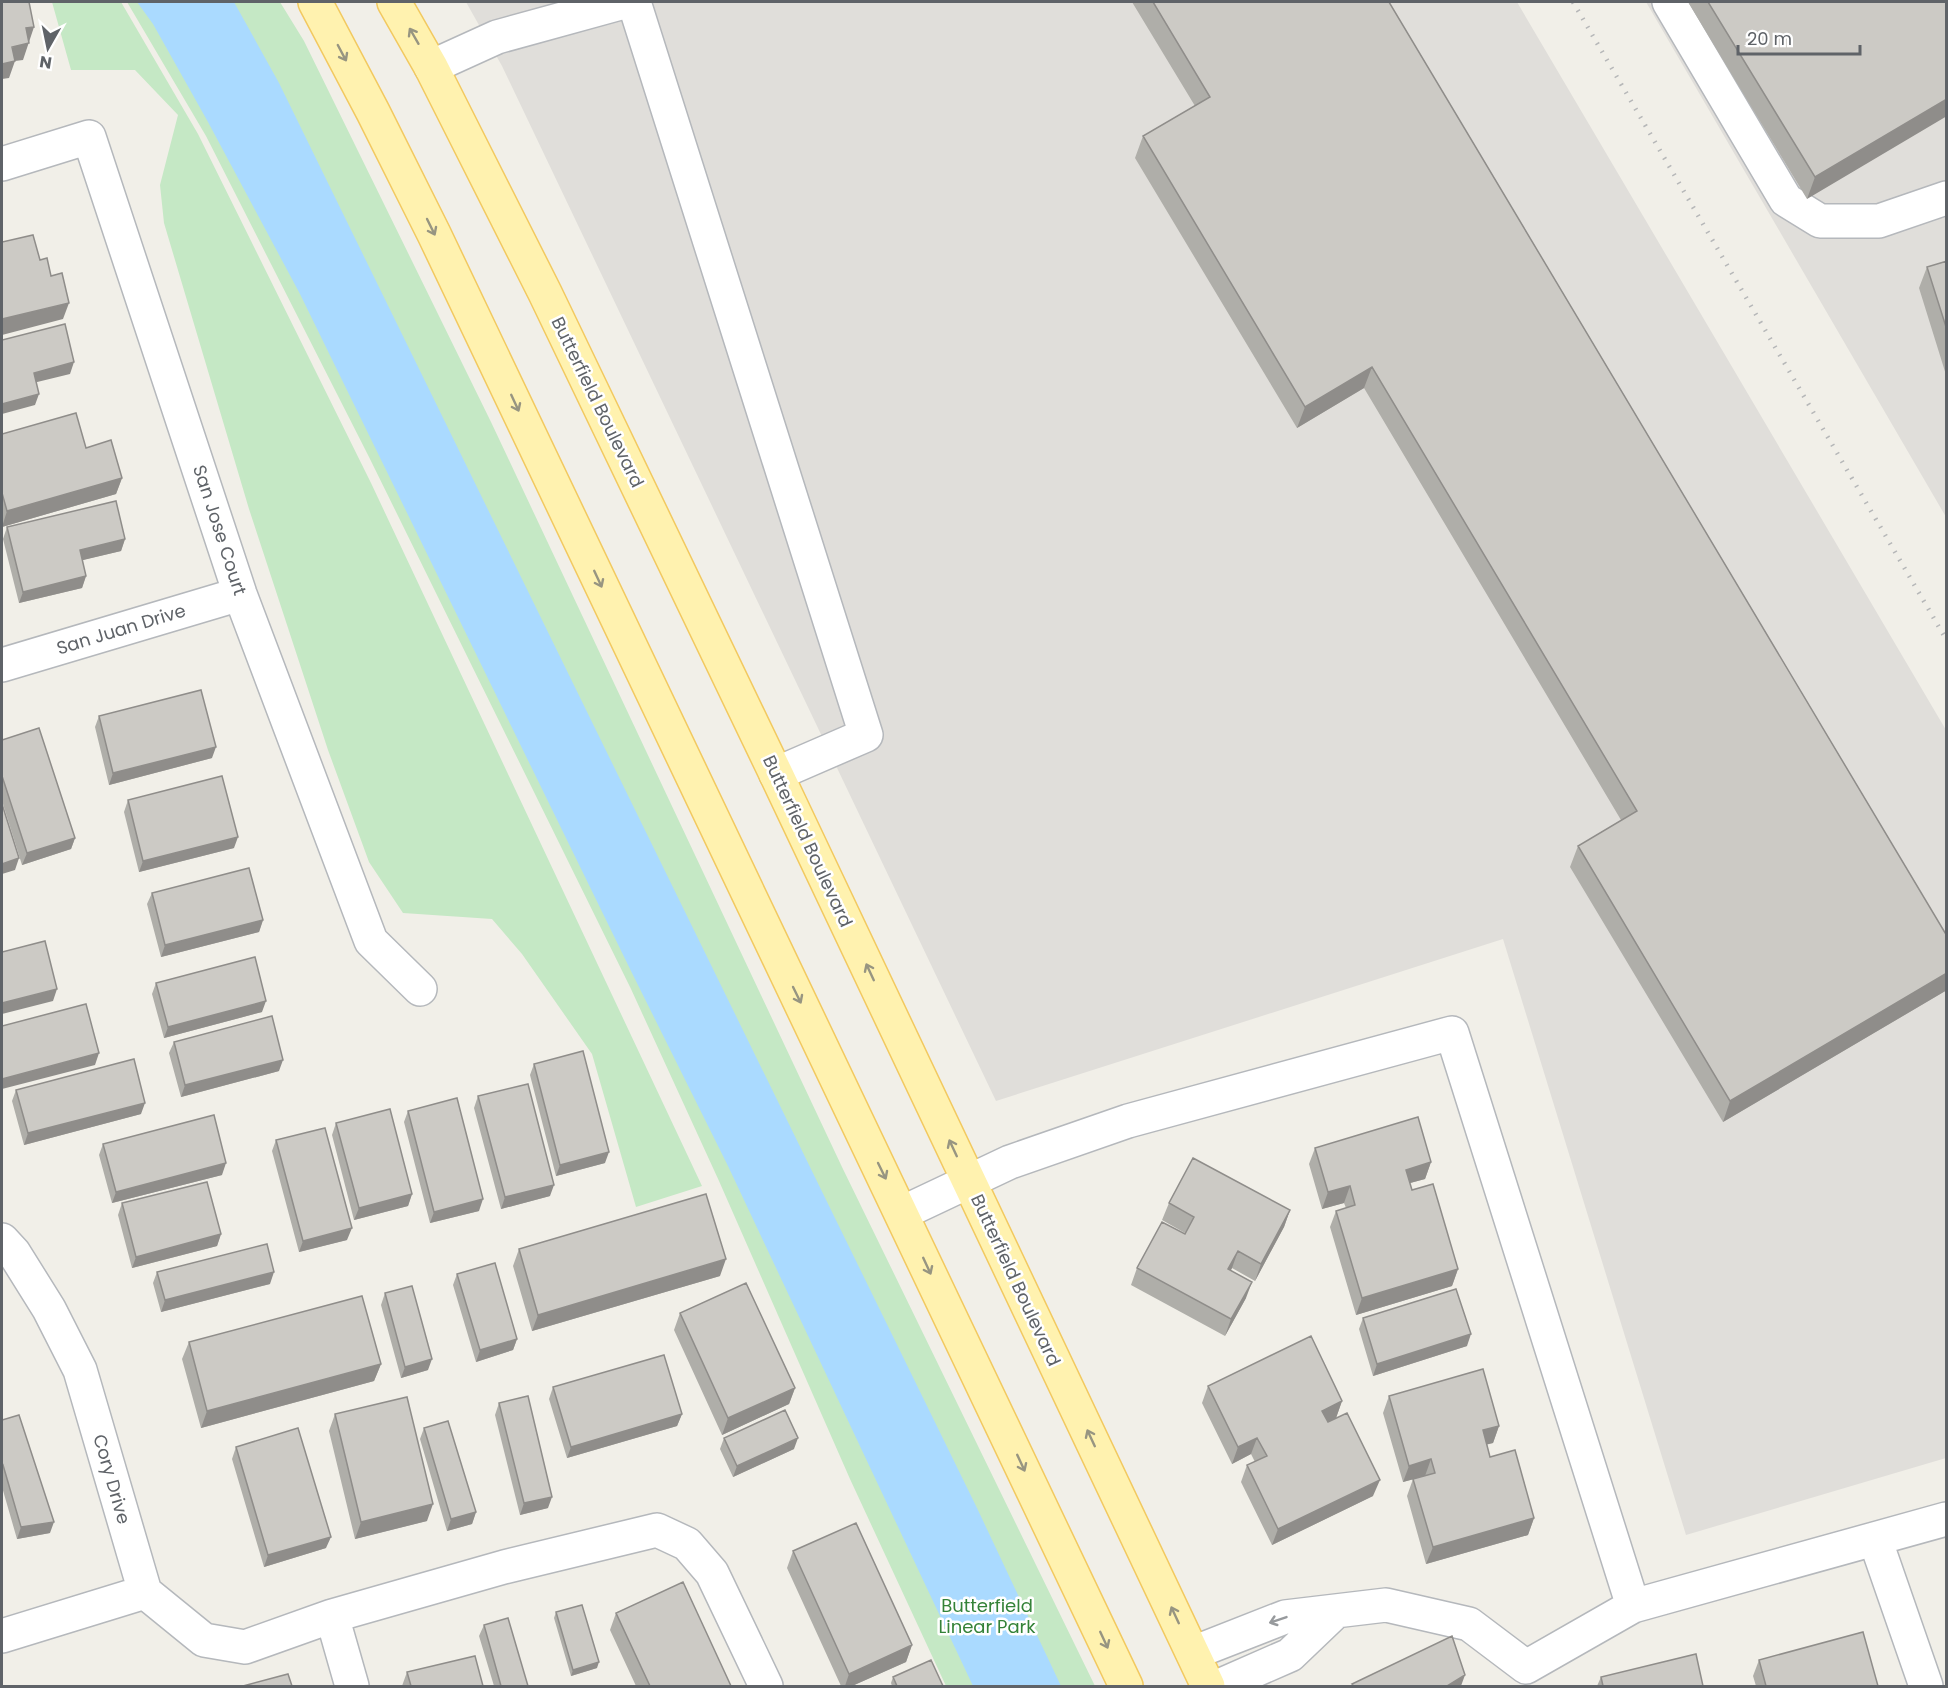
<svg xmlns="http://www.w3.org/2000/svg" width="1948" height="1688" font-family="Poppins,sans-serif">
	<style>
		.industrial { fill: #e0deda }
		.green { fill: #c5e8c5 }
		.water { fill: #aadaff }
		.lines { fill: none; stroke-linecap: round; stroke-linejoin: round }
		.minor-casing { stroke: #b5b8bc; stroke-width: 36 }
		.major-casing { stroke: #f2c960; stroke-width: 36 }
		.minor { stroke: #fff; stroke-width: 33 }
		.major { stroke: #fff2af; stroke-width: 33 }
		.rail { stroke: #b6b7b8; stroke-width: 4.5; stroke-dasharray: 1.5 8; stroke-linecap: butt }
		.wall { fill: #afaea9 }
		.shaded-wall { fill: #8f8d8a }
		.building { fill: #cccac5; stroke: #8f8d8a; stroke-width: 1.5 }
		.oneway { stroke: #979581 }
		.oneway2 { stroke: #979a9d }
		.labels { text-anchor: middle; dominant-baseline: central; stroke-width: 5; stroke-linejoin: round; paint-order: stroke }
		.street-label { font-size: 18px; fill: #5f6368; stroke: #fff }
		.park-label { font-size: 18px; fill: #348238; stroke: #fff }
	</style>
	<rect width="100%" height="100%" fill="#f1efe8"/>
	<path class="industrial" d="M466,2H1517L1946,730V1458L1686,1535L1503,939L996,1101L502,66Z
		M1646,2H1946V517Z"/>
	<path class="green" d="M52,2H121L198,134L371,483L702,1186L636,1207L592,1054L522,954L492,919L403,913L369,862L328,750L249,509L164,223L160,185L178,115L135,70H71Z
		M127,2H280L304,41L491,422L842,1167L1095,1686H946L850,1479L719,1181L631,989L369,457L206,136Z"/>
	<path class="water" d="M137,2H234L279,83L977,1508L1061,1686H973L728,1166L631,971L300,294L208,122L153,24Z"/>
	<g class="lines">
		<defs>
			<path id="minor" d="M634,2L866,735L776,774
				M1669,2L1786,200L1820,221H1879L1946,198
				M431,67L497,37L624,2
				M2,164L89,137L240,594L371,941L420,989
				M2,665L240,594
				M902,1213L1010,1162L1128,1121L1452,1033L1633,1606
				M2,1240L14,1253L49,1309L80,1370L145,1592L2,1636
				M1875,1539L1926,1686
				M145,1592L204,1640L245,1647L332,1616L504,1567L657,1530L687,1544L712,1573L766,1686
				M332,1616L352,1686
				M1193,1653L1285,1617L1386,1605L1469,1624L1526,1667L1633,1606L1946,1519
				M1219,1686L1290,1655L1335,1612"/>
			<path id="major" d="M315,2L373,112L434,234L1126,1686
				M394,2L431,67L545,293L776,774L1208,1686"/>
		</defs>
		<use href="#minor" class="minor-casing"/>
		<use href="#major" class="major-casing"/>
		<use href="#minor" class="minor"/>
		<use href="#major" class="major"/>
		<path class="rail" d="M1573,2L1946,639"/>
	</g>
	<path class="wall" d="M1132,2H1389L1947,936V990L1723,1122L1570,867L1578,846L1621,820L1364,388L1297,428L1135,158L1143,136L1195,106Z
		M1688,2H1947L1807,199Z
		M1947,261V378L1919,288L1927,267Z
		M2,434L86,448L122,478L116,494L2,527Z
		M7,527L125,539L121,551L82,560L86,576L82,588L19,603L3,539Z
		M99,716L212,758L109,785L95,727Z
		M2,740L75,838L71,849L22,865L2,801Z
		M128,800L234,848L139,872L124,812Z
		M152,893L263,920L259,932L161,957L147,904Z
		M156,983L262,1012L164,1038L152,994Z
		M174,1042L279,1071L181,1097L169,1053Z
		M534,1064L605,1163L556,1176L530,1075Z
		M16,1090L141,1114L24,1145L12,1101Z
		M478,1096L550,1196L501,1209L474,1108Z
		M408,1111L479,1211L430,1223L404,1122Z
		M336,1123L412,1194L408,1206L354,1220L332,1135Z
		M276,1140L347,1240L299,1252L272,1151Z
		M103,1144L222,1175L112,1203L99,1155Z
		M1315,1148L1431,1162L1425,1179L1410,1183L1412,1190L1458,1269L1452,1286L1356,1315L1330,1227L1336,1211L1346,1208L1344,1203L1322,1209L1309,1164Z
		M122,1203L221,1234L217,1246L132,1268L118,1215Z
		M1169,1203L1290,1210L1284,1227L1255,1281L1232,1268L1231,1270L1246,1298L1225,1336L1131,1285L1137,1268L1185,1233L1162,1220Z
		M519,1249L720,1276L532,1331L513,1266Z
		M157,1272L270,1284L161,1312L153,1283Z
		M457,1274L517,1339L513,1350L476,1362L453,1285Z
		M385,1293L428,1370L401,1378L381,1305Z
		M680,1313L795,1388L789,1404L722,1435L674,1330Z
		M1363,1318L1467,1346L1373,1376L1359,1329Z
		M189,1342L381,1364L374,1381L201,1428L182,1359Z
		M1208,1386L1342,1401L1336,1418L1373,1496L1272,1545L1241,1482L1247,1465L1255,1462L1251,1454L1232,1464L1202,1403Z
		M553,1387L682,1414L677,1426L567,1458L549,1399Z
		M1389,1396L1499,1426L1493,1443L1487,1444L1490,1457L1534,1518L1528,1535L1426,1564L1407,1496L1413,1479L1425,1476L1403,1482L1383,1413Z
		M499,1403L548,1508L520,1515L495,1415Z
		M335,1414L427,1521L355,1539L329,1431Z
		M2,1420L50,1533L17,1539L2,1487Z
		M424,1428L476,1512L472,1524L447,1531L420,1439Z
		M724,1438L794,1449L733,1477L720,1449Z
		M236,1447L326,1548L264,1567L232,1459Z
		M793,1551L912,1645L906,1662L852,1686H841L787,1568Z
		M556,1612L597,1668L571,1676L554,1618Z
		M616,1613L731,1686H636L610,1630Z
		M484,1625L528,1686H494L479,1636Z
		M1759,1660L1878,1686H1756L1753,1676Z
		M407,1672L483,1686H402Z
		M893,1677L943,1686H892L891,1683Z
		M1601,1677L1703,1686H1597Z"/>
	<path class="shaded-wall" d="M34,27L23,60L15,61L9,78L2,79V64L26,28Z
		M1947,99V116L1807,199L1815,177Z
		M69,303L63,319L2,335V319Z
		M74,362L70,374L29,384L34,373Z
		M1372,367L1364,388L1297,428L1305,407Z
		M39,394L35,405L2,414V404Z
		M122,478L116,494L2,527L7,511Z
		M125,539L121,551L75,562L80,550Z
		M86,576L82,588L19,603L23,592Z
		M216,747L212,758L109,785L113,773Z
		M238,837L234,848L139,872L143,861Z
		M75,838L71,849L22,865L27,853Z
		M19,858L15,870L2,874V864Z
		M263,920L259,932L161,957L165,945Z
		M1947,973V990L1723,1122L1730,1101Z
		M57,989L53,1001L2,1014V1003Z
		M266,1001L262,1012L164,1038L168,1027Z
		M99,1053L95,1065L2,1089V1079Z
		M283,1060L279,1071L181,1097L185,1085Z
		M145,1103L141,1114L24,1145L28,1133Z
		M609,1152L605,1163L556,1176L560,1165Z
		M1431,1162L1425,1179L1399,1186L1406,1170Z
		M226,1163L222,1175L112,1203L116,1192Z
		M554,1185L550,1196L501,1209L505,1197Z
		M1350,1186L1344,1203L1322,1209L1328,1192Z
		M412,1194L408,1206L354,1220L359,1208Z
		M483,1199L479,1211L430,1223L434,1212Z
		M1290,1210L1284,1227L1255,1281L1261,1264Z
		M352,1228L347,1240L299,1252L303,1241Z
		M221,1234L217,1246L132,1268L136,1257Z
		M1238,1251L1232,1268L1222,1286L1228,1269Z
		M726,1259L720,1276L532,1331L538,1315Z
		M1458,1269L1452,1286L1356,1315L1362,1298Z
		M274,1272L270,1284L161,1312L165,1300Z
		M1252,1282L1246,1298L1225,1336L1231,1319Z
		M1471,1334L1467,1346L1373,1376L1377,1364Z
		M517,1339L513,1350L476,1362L480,1350Z
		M432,1359L428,1370L401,1378L405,1367Z
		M381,1364L374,1381L201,1428L207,1411Z
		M795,1388L789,1404L722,1435L728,1418Z
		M1342,1401L1336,1418L1316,1428L1322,1411Z
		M682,1414L677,1426L567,1458L571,1447Z
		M1499,1426L1493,1443L1477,1447L1483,1430Z
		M798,1438L794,1449L733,1477L737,1466Z
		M1257,1438L1251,1454L1232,1464L1238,1447Z
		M1431,1459L1425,1476L1403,1482L1409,1466Z
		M1380,1480L1373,1496L1272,1545L1278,1529Z
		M552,1497L548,1508L520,1515L524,1503Z
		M433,1504L427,1521L355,1539L361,1522Z
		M476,1512L472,1524L447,1531L451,1519Z
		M1534,1518L1528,1535L1426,1564L1433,1547Z
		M54,1522L50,1533L17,1539L21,1527Z
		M331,1537L326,1548L264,1567L268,1555Z
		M912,1645L906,1662L852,1686H845L849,1674Z
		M599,1662L597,1668L571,1676L573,1670Z
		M1465,1675L1461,1686H1447Z"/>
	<path class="building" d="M2,2H29L34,27L26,28L29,43L12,47L15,61L2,64Z
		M1153,2H1389L1947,936V973L1730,1101L1578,846L1637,811L1372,367L1305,407L1143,136L1210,97Z
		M1708,2H1947V99L1815,177Z
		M33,235L40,260L47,258L51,276L62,273L69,303L2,319V242Z
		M1947,261V330L1927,267Z
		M65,324L74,362L34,373L39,394L2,404V340Z
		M76,413L86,448L111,440L122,478L7,511L2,493V434Z
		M116,501L125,539L80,550L86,576L23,592L7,527Z
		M201,690L216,747L113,773L99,716Z
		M39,728L75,838L27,853L2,776V740Z
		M222,776L238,837L143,861L128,800Z
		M2,804L19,858L2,864Z
		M249,868L263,920L165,945L152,893Z
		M45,941L57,989L2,1003V952Z
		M255,957L266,1001L168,1027L156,983Z
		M86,1004L99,1053L2,1079V1026Z
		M272,1016L283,1060L185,1085L174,1042Z
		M583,1051L609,1152L560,1165L534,1064Z
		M134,1059L145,1103L28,1133L16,1090Z
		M528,1084L554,1185L505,1197L478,1096Z
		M457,1098L483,1199L434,1212L408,1111Z
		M390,1109L412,1194L359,1208L336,1123Z
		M214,1115L226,1163L116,1192L103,1144Z
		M1418,1117L1431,1162L1406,1170L1412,1190L1433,1184L1458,1269L1362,1298L1336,1211L1355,1205L1350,1186L1328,1192L1315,1148Z
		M325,1128L352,1228L303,1241L276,1140Z
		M1193,1158L1290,1210L1261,1264L1238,1251L1228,1269L1252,1282L1231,1319L1137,1268L1162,1222L1185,1234L1194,1217L1169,1203Z
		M207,1182L221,1234L136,1257L122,1203Z
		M706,1194L726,1259L538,1315L519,1249Z
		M267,1244L274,1272L165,1300L157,1272Z
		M495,1263L517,1339L480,1350L457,1274Z
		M746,1283L795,1388L728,1418L680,1313Z
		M412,1286L432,1359L405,1367L385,1293Z
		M1456,1289L1471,1334L1377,1364L1363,1318Z
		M362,1296L381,1364L207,1411L189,1342Z
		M1311,1336L1342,1401L1322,1411L1328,1422L1347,1413L1380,1480L1278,1529L1247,1465L1267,1456L1257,1438L1238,1447L1208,1386Z
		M664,1355L682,1414L571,1447L553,1387Z
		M1483,1369L1499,1426L1483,1430L1490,1457L1515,1450L1534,1518L1433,1547L1413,1479L1435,1473L1431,1459L1409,1466L1389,1396Z
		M528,1396L552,1497L524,1503L499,1403Z
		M407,1397L433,1504L361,1522L335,1414Z
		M785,1410L798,1438L737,1466L724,1438Z
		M19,1415L54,1522L21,1527L3,1465L2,1466V1420Z
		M448,1421L476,1512L451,1519L424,1428Z
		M298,1428L331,1537L268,1555L236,1447Z
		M856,1523L912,1645L849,1674L793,1551Z
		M683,1582L731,1686H650L616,1613Z
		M582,1605L599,1662L573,1670L556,1612Z
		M508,1618L528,1686H501L484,1625Z
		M1863,1632L1878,1686H1766L1759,1660Z
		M1452,1636L1465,1675L1447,1686H1448H1354L1352,1684Z
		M1696,1654L1703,1686H1603L1601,1677Z
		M475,1656L483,1686H411L407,1672Z
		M931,1660L943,1686H897L893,1677Z
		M288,1674L292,1686H243Z"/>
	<defs><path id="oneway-shaft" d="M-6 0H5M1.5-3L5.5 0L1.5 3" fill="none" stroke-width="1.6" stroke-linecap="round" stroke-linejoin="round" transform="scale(1.5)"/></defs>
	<g class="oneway">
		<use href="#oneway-shaft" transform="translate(414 36) rotate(-120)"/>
		<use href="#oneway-shaft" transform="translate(342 53) rotate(62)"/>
		<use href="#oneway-shaft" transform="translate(431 227) rotate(64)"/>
		<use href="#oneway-shaft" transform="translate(515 403) rotate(65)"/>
		<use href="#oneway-shaft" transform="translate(598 579) rotate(65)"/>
		<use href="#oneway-shaft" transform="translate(870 972) rotate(-115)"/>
		<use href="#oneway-shaft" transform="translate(797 995) rotate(64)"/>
		<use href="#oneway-shaft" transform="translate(953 1148) rotate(-115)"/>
		<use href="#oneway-shaft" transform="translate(882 1171) rotate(64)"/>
		<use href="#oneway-shaft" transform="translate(927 1266) rotate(65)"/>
		<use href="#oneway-shaft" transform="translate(1091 1438) rotate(-115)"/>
		<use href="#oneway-shaft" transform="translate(1021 1463) rotate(65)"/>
		<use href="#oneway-shaft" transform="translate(1175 1615) rotate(-115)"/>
		<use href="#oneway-shaft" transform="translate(1104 1640) rotate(65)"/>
	</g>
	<use class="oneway2" href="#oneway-shaft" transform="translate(1278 1620) rotate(161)"/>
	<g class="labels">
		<g class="street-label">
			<text transform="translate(598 402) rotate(64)">Butterfield Boulevard</text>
			<text transform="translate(220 530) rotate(72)">San Jose Court</text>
			<text transform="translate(121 629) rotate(-17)">San Juan Drive</text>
			<text transform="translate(808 841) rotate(65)">Butterfield Boulevard</text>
			<text transform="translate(1016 1280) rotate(65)">Butterfield Boulevard</text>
			<text transform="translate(112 1479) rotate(74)">Cory Drive</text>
		</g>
		<g class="park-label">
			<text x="987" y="1605">Butterfield<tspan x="987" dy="21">Linear Park</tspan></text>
		</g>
	</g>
	<rect width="1948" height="1688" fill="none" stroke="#5f6368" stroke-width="6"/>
	<g transform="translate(48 48) rotate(189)" stroke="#ffffff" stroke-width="4.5" paint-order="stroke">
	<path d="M0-4.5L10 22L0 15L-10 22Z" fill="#5f6368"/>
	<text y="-9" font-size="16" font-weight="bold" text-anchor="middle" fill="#5f6368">N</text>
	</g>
	<path d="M1738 45v9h122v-9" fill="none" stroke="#5f6368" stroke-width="3"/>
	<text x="1747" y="45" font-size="18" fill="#5f6368" stroke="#ffffff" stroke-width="4.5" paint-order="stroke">20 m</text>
</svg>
